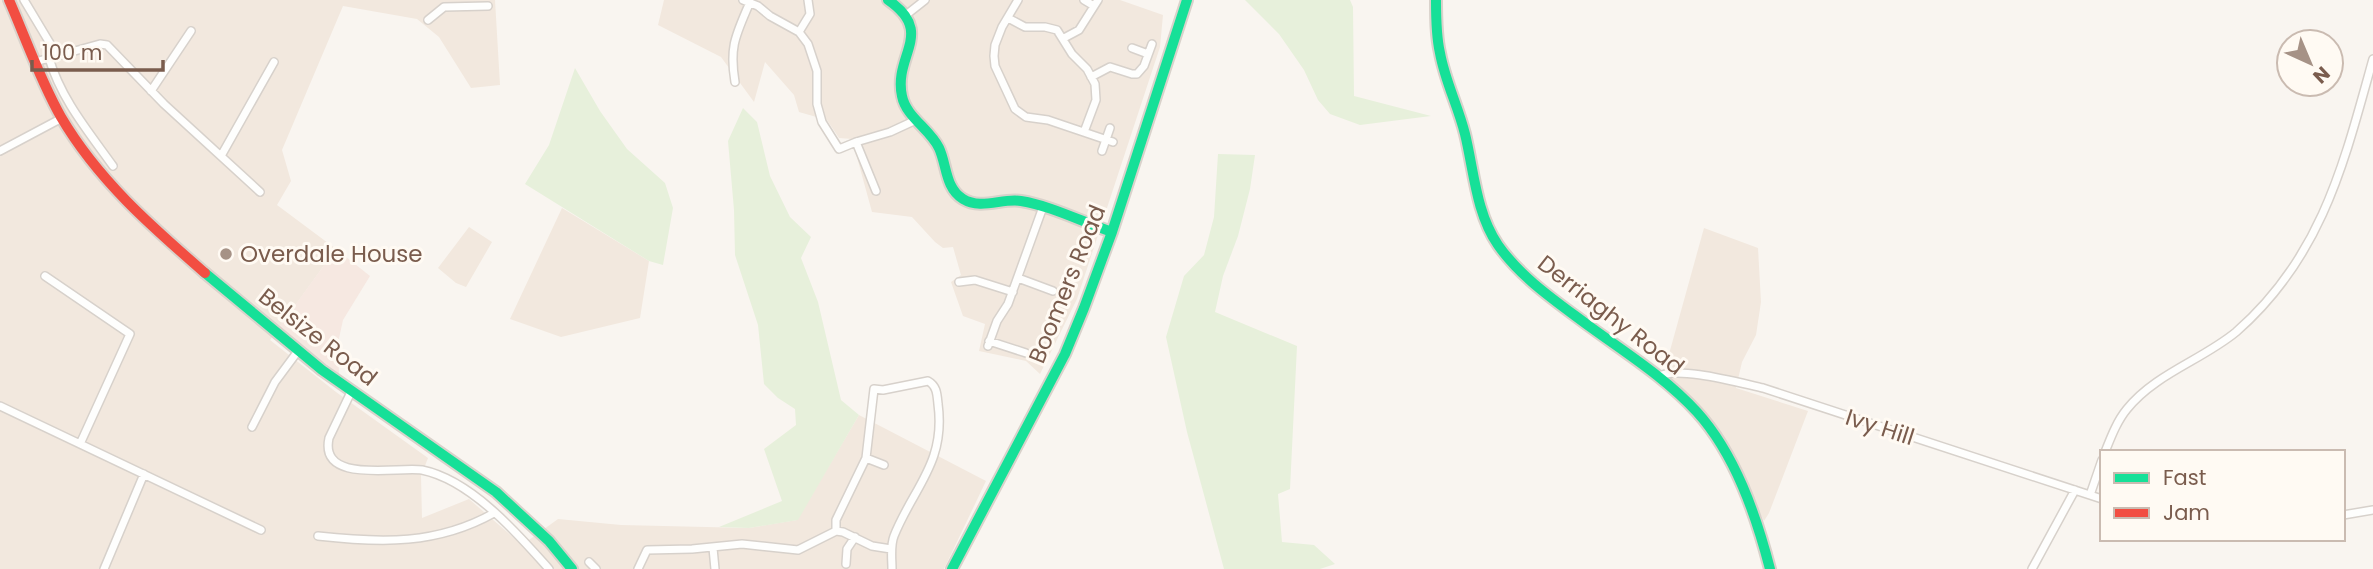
<svg xmlns="http://www.w3.org/2000/svg" width="2373" height="569" font-family="Poppins,sans-serif">
	<style>
		.residential { fill: #f2e8de }
		.commercial { fill: #f6e8e1 }
		.green { fill: #e7f0db }
		.lines { fill: none; stroke-linecap: round; stroke-linejoin: round }
		.street-casing { stroke: #d7d1cb; stroke-width: 10 }
		.fast-casing { stroke: #d9d2cb; stroke-width: 14 }
		.jam-casing { stroke: #d9d2cb; stroke-width: 14 }
		.street { stroke: #fefefd; stroke-width: 7 }
		.fast { stroke: #16e098; stroke-width: 10 }
		.jam { stroke: #f24e42; stroke-width: 10 }
		.poi-dot { fill: #a69286; stroke: #fffaf3; stroke-width: 2.5 }
		.labels { text-anchor: middle; dominant-baseline: central; stroke-width: 6; stroke-linejoin: round; paint-order: stroke }
		.poi-label { font-size: 23px; fill: #7a5c4d; stroke: #fffaf3; text-anchor: start }
		.street-label { font-size: 23px; fill: #7a5c4d; stroke: #fffaf3 }
	</style>
	<rect width="100%" height="100%" fill="#f9f5f0"/>
	<path class="residential" d="M0,0H495L500,85L471,88L439,37L417,19L343,6L282,150L291,181L277,205L336,249L270,340L336,392L428,458L421,476L422,518L469,499L522,545L558,519L621,525L749,528L797,520L859,415L986,481L944,569H0Z
		M664,0H1120L1163,15L1160,47L1077,299L1040,374L1026,361L979,351L985,324L963,316L951,282L961,275L953,247L943,248L935,242L912,217L872,212L852,139L839,138L827,120L799,112L794,95L765,62L754,102L721,57L658,25Z
		M562,208L649,261L640,318L561,337L510,319Z
		M469,227L492,242L466,287L456,283L438,268Z
		M1704,228L1758,248L1761,302L1756,335L1742,362L1736,388L1808,411L1769,513L1764,521L1715,426L1673,385L1666,365Z"/>
	<path class="commercial" d="M336,249L370,276L343,320L338,343L339,374L279,327Z"/>
	<path class="green" d="M1245,0H1350L1353,7L1354,96L1431,116L1360,125L1330,114L1318,100L1304,70L1279,34Z
		M575,68L600,111L627,149L665,183L673,208L663,265L649,261L525,184L549,145Z
		M743,108L757,122L770,176L790,217L811,237L801,258L818,302L841,400L859,415L798,520L749,528L719,527L782,501L764,449L796,425L795,409L778,398L764,384L758,325L735,255L734,210L728,141Z
		M1218,154L1255,155L1250,189L1238,236L1223,276L1215,312L1297,346L1290,489L1278,494L1282,542L1314,545L1335,564L1320,569H1224L1187,432L1166,337L1184,276L1204,255L1214,217Z"/>
	<g class="lines">
		<defs>
			<path id="street" d="M24,0L57,55
				M743,0L758,6L770,16L799,32L808,44L817,71V104L822,122L839,149L856,142
				M1018,0L1002,27L995,45L994,56L995,66L1015,109L1026,117L1048,120L1113,142
				M1084,0L1094,6
				M906,15L925,0
				M1008,18L1025,27H1045L1057,30L1072,54L1087,69L1095,84L1096,100L1084,132
				M428,20L444,7L488,6
				M799,32L810,14L808,0
				M1064,38L1079,30L1098,0
				M1132,48L1148,54
				M49,58C61,99 88,131 113,166
				M35,62L100,44L107,45L164,104L260,192
				M1091,77L1110,67L1132,74H1137L1144,66L1152,44
				M735,82C729,46 736,35 750,2
				M151,91L191,31
				M0,151L62,118
				M1102,151L1110,128
				M221,156L274,62
				M876,191L856,142L890,132L916,120
				M45,276L130,334L80,444
				M1018,278L1053,291
				M959,282L975,280L1013,292
				M989,341L1026,353
				M988,346L997,321L1008,304L1043,207
				M1657,377C1676,365 1740,383 1763,388L2102,499
				M351,392L329,438C319,485 399,466 422,470C471,480 517,533 549,569
				M0,406L261,530
				M252,427L275,382L298,351
				M2105,452C2111,437 2117,421 2127,409C2155,374 2202,360 2236,332C2322,257 2344,163 2373,59
				M866,458L884,465
				M2090,495L2102,460
				M2343,515L2373,510
				M836,531V520L866,458L874,389L883,390L928,381C937,386 937,394 938,404C946,463 913,488 894,536C890,546 892,559 892,569
				M318,536C381,543 437,545 494,513
				M713,548L715,569
				M589,562L596,569
				M846,564L847,549L855,537
				M104,569L144,474
				M638,569L647,550L692,549L742,544L798,550L836,531L843,532L872,546L891,549
				M2032,569L2075,490"/>
			<path id="fast" d="M888,0C936,33 893,55 902,96C906,117 930,129 939,148C947,165 945,188 963,199C981,210 1002,198 1021,201C1052,206 1082,222 1112,232
				M1436,0C1436,18 1436,36 1440,53C1445,81 1458,106 1465,134C1474,171 1476,213 1498,245C1521,278 1557,302 1589,326C1626,353 1666,378 1697,412C1735,454 1756,515 1770,569
				M205,273L322,370L496,492L549,541L572,569
				M952,569L1065,354L1084,308L1112,232L1187,0"/>
			<path id="jam" d="M9,0C26,39 40,80 61,117C98,180 151,226 205,273"/>
		</defs>
		<use href="#street" class="street-casing"/>
		<use href="#fast" class="fast-casing"/>
		<use href="#jam" class="jam-casing"/>
		<use href="#street" class="street"/>
		<use href="#fast" class="fast"/>
		<use href="#jam" class="jam"/>
	</g>
	<circle class="poi-dot" cx="226" cy="254" r="7"/>
	<g class="labels">
		<g class="poi-label">
			<text x="240" y="254">Overdale House</text>
		</g>
		<g class="street-label">
			<text transform="translate(1067 284) rotate(-68)">Boomers Road</text>
			<text transform="translate(1611 315) rotate(38)">Derriaghy Road</text>
			<text transform="translate(318 337) rotate(38)">Belsize Road</text>
			<text transform="translate(1880 427) rotate(18)">Ivy Hill</text>
		</g>
	</g>
	<rect x="2100" y="450" width="245" height="91" fill="#fffaf3" stroke="#cabbb1" stroke-width="2"/>
	<rect x="2114" y="473" width="35" height="10" fill="#16e098" stroke="#cabbb1" stroke-width="2"/>
	<text x="2163" y="485" font-size="21" fill="#7a5c4d">Fast</text>
	<rect x="2114" y="508" width="35" height="10" fill="#f24e42" stroke="#cabbb1" stroke-width="2"/>
	<text x="2163" y="520" font-size="21" fill="#7a5c4d">Jam</text>
	<g transform="translate(2310 63) rotate(136)"><circle r="33" fill="#fffaf3" stroke="#cabbb1" stroke-width="2"/>
	<path d="M0-5L12 26L0 18L-12 26Z" fill="#a69286"/>
	<text y="-10" font-size="19" font-weight="bold" text-anchor="middle" fill="#7a5c4d">N</text>
	</g>
	<path d="M32 60v10h131v-10" fill="none" stroke="#7a5c4d" stroke-width="3.5"/>
	<text x="42" y="60" font-size="21" fill="#7a5c4d" stroke="#fffaf3" stroke-width="5" paint-order="stroke">100 m</text>
</svg>
